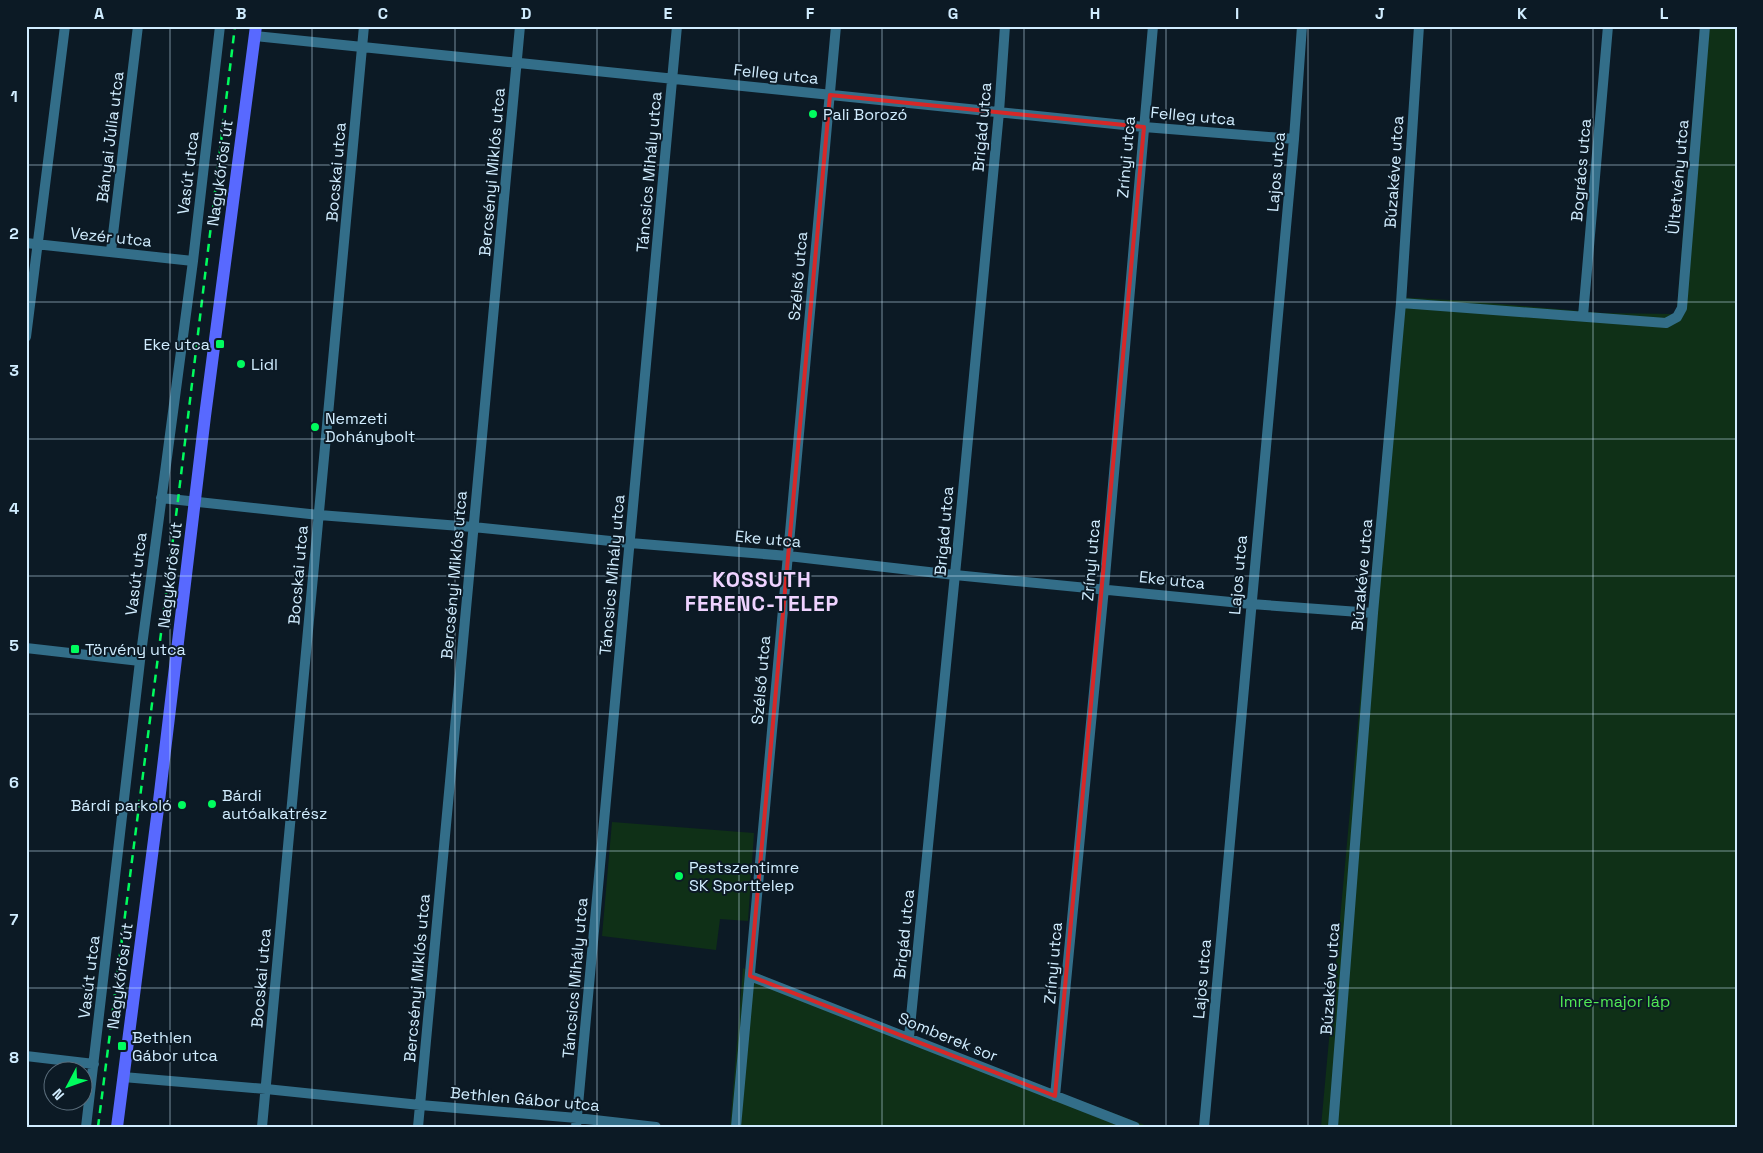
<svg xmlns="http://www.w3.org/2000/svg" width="1763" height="1153" font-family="'Space Grotesk',sans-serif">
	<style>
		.green { fill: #0f3017 }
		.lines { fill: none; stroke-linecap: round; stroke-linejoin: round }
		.minor { stroke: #336e89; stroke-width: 10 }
		.major { stroke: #5869ff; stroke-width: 12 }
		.rail { stroke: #00fc5e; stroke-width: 2.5; stroke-dasharray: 8 6; stroke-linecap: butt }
		.marked { fill: none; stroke: #d62828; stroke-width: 4; stroke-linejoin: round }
		.grid { fill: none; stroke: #d1edff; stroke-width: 1; stroke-opacity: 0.55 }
		.poi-dot { fill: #00fc5e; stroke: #0c1a25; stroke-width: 2 }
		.labels { text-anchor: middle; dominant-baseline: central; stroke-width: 4; stroke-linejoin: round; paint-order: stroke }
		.street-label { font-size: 16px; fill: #d1edff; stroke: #0c1a25 }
		.poi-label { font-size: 16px; fill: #d1edff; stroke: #0c1a25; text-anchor: start }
		.park-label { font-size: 16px; fill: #51ea55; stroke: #0c1a25 }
		.district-label { font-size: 21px; font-weight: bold; letter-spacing: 1px; fill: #efd3ff; stroke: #0c1a25 }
		.neatline { fill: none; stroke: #d1edff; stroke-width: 2 }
		.grid-label { font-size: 16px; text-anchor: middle; font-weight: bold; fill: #d1edff }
	</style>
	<rect width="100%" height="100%" fill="#0c1a25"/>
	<path class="green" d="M1700,26H1737V1127H1321L1397,297L1468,301L1603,313L1674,314L1677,308Z
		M612,822L754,833L748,921L720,919L716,950L602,936Z
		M743,968L835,1007L1150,1127H730Z"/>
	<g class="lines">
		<path class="minor" d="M255,36L1144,127L1294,139
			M26,243L193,261
			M111,251L138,26
			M1401,303L1666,323L1677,317L1682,308L1705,26
			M1583,316L1608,26
			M26,337L65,26
			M161,498L319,515L473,527L630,543L788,556L955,575L1251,604L1373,613
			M26,648L140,661
			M750,976L1135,1127
			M909,1037L958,544L999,112L1005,26
			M26,1056L94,1064
			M123,1077L266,1089L420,1105L577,1118L656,1127
			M1055,1096L1104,588L1153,26
			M86,1127L140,661L193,261L220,26
			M262,1127L364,26
			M418,1127L520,26
			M576,1127L677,26
			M736,1127L836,26
			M1204,1127L1294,139L1302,26
			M1333,1127L1373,613L1401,303L1419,26"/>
		<path class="major" d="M117,1127L159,801L205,416L256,26"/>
		<path class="rail" d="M98,1127L178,500L235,26"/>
	</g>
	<path class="marked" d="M830,95L1144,127L1055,1096L750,976Z"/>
	<path class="grid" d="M170,26V1127M312,26V1127M455,26V1127M597,26V1127M739,26V1127M882,26V1127M1024,26V1127M1166,26V1127M1308,26V1127M1451,26V1127M1593,26V1127M26,165H1737M26,302H1737M26,439H1737M26,576H1737M26,714H1737M26,851H1737M26,988H1737"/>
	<g class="poi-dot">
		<circle cx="813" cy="114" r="5"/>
		<rect x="215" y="339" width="10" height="10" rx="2.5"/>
		<circle cx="241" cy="364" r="5"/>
		<circle cx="315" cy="427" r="5"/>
		<rect x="70" y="644" width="10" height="10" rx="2.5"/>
		<circle cx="212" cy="804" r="5"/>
		<circle cx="182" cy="805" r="5"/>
		<circle cx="679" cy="876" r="5"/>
		<rect x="117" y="1041" width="10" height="10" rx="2.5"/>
	</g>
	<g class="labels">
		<g class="street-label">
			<text transform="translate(776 74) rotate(6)">Felleg utca</text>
			<text transform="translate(1193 116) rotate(5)">Felleg utca</text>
			<text transform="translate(982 127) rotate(-85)">Brigád utca</text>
			<text transform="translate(110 137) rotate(-83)">Bányai Júlia utca</text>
			<text transform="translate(1126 157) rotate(-85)">Zrínyi utca</text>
			<text transform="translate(1581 170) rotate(-85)">Bogrács utca</text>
			<text transform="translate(336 172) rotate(-85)">Bocskai utca</text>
			<text transform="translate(492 172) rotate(-85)">Bercsényi Miklós utca</text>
			<text transform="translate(649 172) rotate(-85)">Táncsics Mihály utca</text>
			<text transform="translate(1276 172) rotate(-85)">Lajos utca</text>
			<text transform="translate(1394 172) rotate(-86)">Búzakéve utca</text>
			<text transform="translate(188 173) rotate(-83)">Vasút utca</text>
			<text transform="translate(220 173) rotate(-82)">Nagykőrösi út</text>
			<text transform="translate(1678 177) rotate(-85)">Ültetvény utca</text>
			<text transform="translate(111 237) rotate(6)">Vezér utca</text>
			<text transform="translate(798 276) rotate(-85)">Szélső utca</text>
			<text transform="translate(944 531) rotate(-85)">Brigád utca</text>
			<text transform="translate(768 539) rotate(5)">Eke utca</text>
			<text transform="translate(1091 560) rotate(-85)">Zrínyi utca</text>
			<text transform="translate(136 574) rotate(-83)">Vasút utca</text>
			<text transform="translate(170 575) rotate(-83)">Nagykőrösi út</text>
			<text transform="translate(298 575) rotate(-85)">Bocskai utca</text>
			<text transform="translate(454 575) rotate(-85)">Bercsényi Miklós utca</text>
			<text transform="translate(612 575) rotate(-85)">Táncsics Mihály utca</text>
			<text transform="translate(1238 575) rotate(-85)">Lajos utca</text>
			<text transform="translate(1362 575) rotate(-85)">Búzakéve utca</text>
			<text transform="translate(1172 580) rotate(6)">Eke utca</text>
			<text transform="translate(761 680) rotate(-85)">Szélső utca</text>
			<text transform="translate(904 934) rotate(-84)">Brigád utca</text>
			<text transform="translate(1053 963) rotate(-85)">Zrínyi utca</text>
			<text transform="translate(120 976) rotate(-82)">Nagykőrösi út</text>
			<text transform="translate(89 977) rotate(-83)">Vasút utca</text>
			<text transform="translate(261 978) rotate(-85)">Bocskai utca</text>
			<text transform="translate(417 978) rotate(-85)">Bercsényi Miklós utca</text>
			<text transform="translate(575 978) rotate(-85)">Táncsics Mihály utca</text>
			<text transform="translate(1202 979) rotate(-85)">Lajos utca</text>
			<text transform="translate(1330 979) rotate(-86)">Búzakéve utca</text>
			<text transform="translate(948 1037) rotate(22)">Somberek sor</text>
			<text transform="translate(525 1099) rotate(5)">Bethlen Gábor utca</text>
		</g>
		<g class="poi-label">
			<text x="823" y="114">Pali Borozó</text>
			<text x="210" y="344" text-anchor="end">Eke utca</text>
			<text x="251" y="364">Lidl</text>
			<text x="325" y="418">Nemzeti<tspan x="325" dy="18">Dohánybolt</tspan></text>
			<text x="85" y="649">Törvény utca</text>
			<text x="222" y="795">Bárdi<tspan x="222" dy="18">autóalkatrész</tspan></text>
			<text x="172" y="805" text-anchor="end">Bárdi parkoló</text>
			<text x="689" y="867">Pestszentimre<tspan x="689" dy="18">SK Sporttelep</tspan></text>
			<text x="132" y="1037">Bethlen<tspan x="132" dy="18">Gábor utca</tspan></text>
		</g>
		<g class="park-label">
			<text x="1615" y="1001">Imre-major láp</text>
		</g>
		<g class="district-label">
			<text x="762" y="579">KOSSUTH<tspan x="762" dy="24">FERENC-TELEP</tspan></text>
		</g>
	</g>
	<rect width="1763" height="1153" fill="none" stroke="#0c1a25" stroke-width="55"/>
	<g transform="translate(68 1086) rotate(229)"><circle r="24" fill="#0c1a25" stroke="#5b6e7c"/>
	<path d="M0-4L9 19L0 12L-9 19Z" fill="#00fc5e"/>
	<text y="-8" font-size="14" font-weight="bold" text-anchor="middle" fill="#d1edff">N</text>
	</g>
	<rect x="28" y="28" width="1708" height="1098" class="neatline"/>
	<g class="grid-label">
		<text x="99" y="19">A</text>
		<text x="241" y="19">B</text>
		<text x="383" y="19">C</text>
		<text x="526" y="19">D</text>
		<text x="668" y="19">E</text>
		<text x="810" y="19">F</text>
		<text x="953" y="19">G</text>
		<text x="1095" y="19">H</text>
		<text x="1237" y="19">I</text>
		<text x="1380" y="19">J</text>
		<text x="1522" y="19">K</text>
		<text x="1664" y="19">L</text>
		<text x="14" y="102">1</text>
		<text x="14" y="239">2</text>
		<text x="14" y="376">3</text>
		<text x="14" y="514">4</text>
		<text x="14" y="651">5</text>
		<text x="14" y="788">6</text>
		<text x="14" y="925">7</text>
		<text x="14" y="1063">8</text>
	</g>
</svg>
